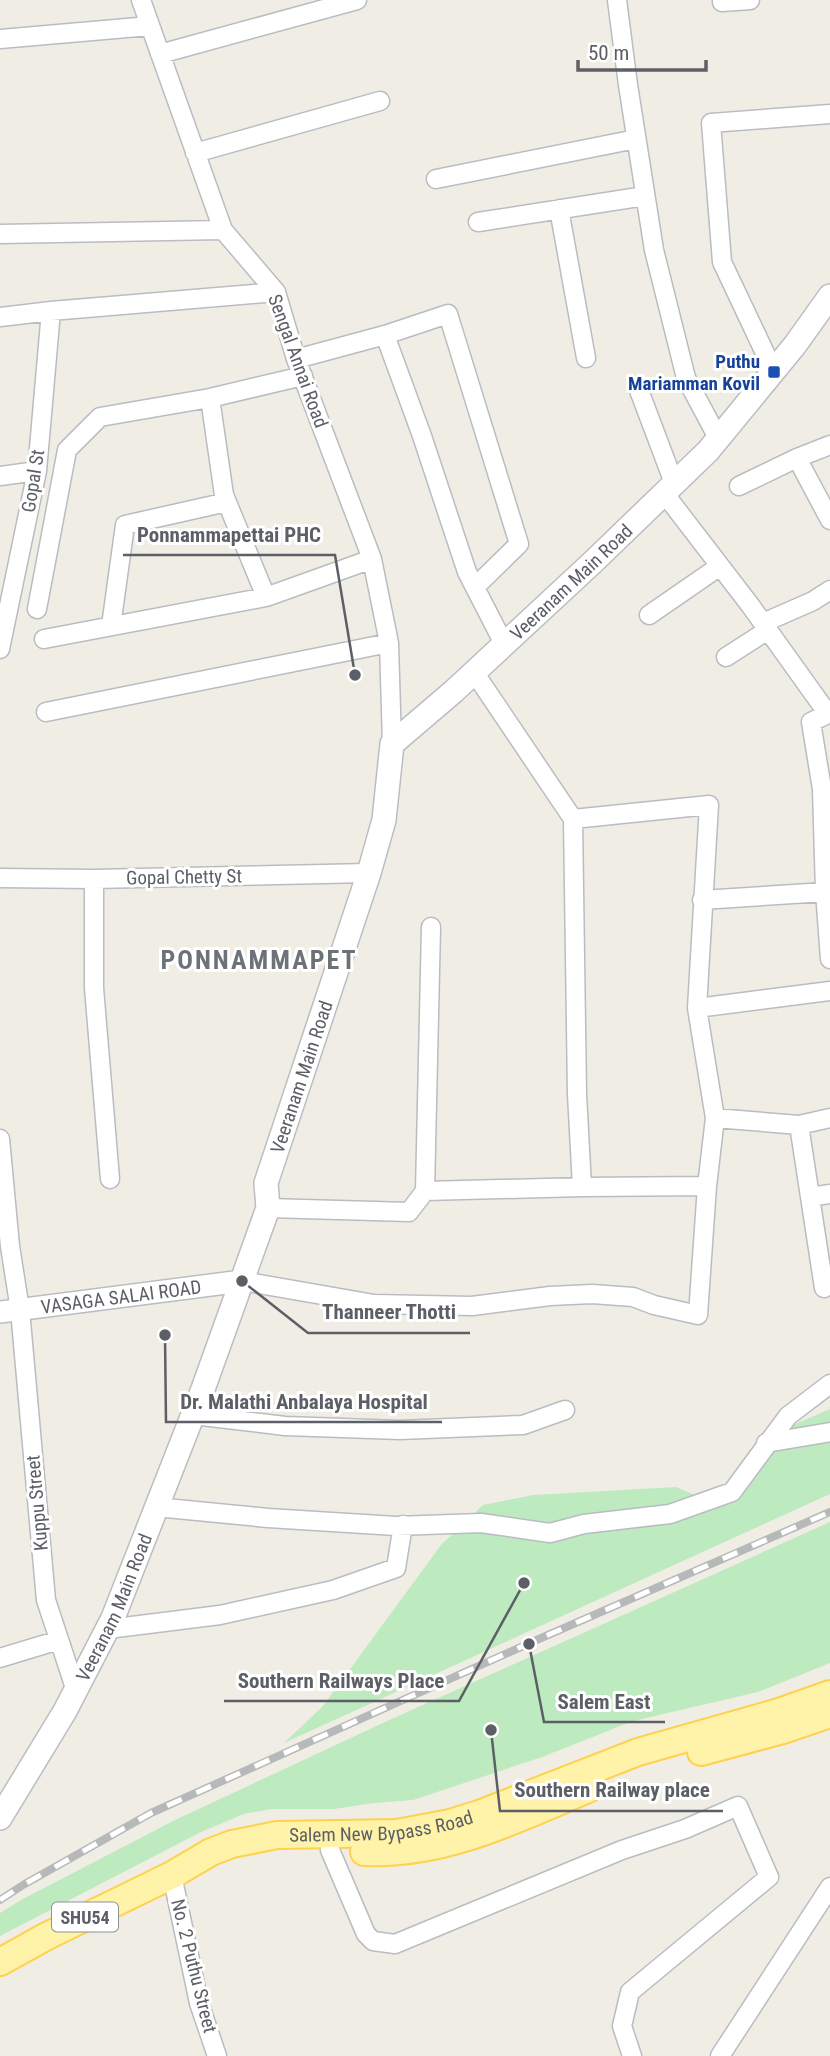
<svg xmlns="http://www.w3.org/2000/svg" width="830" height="2056" font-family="'Roboto Condensed',sans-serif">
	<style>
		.green { fill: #beeac0 }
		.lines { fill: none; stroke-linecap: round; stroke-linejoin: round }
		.minor-casing { stroke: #b9bcc1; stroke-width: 21 }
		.tertiary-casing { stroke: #b9bcc1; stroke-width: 24 }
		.secondary-casing { stroke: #babdc3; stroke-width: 26 }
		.primary-casing { stroke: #fed14f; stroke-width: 30 }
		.minor { stroke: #fff; stroke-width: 18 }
		.tertiary { stroke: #fff; stroke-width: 21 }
		.secondary { stroke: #fff; stroke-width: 23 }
		.primary { stroke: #fff3aa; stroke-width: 26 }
		.rail-casing { stroke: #b7b8b9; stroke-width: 8 }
		.rail { stroke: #fff; stroke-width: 5; stroke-dasharray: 16; stroke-linecap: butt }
		.transit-dot { fill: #1a4fb4; stroke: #fff; stroke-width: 2.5 }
		.labels { text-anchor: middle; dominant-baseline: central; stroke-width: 6; stroke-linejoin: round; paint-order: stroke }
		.shield { fill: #fff; stroke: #8d9094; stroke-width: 2 }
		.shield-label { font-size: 18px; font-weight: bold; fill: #5c6066 }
		.street-label { font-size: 19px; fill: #5c6066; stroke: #fff }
		.transit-label { font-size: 19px; font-weight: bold; fill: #164399; stroke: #fff; text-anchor: end }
		.district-label { font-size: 26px; font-weight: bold; letter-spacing: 2px; fill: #6d7278; stroke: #fff }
		.leader { fill: none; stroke: #5c6066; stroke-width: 2.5 }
		.callout-dot { fill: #5c6066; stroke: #fff; stroke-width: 2.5 }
		.callout-label { font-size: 21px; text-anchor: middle; font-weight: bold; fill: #5c6066; stroke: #fff; stroke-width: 6; stroke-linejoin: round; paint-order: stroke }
	</style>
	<rect width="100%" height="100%" fill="#f0eee4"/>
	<path class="green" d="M830,1409V1494L284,1743L323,1706L441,1545L483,1505L533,1495L676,1487L716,1504L764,1461L793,1425Z
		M830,1522V1663L758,1692L633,1721L542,1757L413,1800L374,1803L334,1809H272L244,1814L201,1832L0,1936V1913L21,1900L175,1820L387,1721Z"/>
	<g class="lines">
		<defs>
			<path id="minor" d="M141,0L223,230L276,292L296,359L372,559L389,643L392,744
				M617,0L628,85L654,250L686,378L718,438
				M722,2L750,0
				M0,39L150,26
				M160,54L357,0
				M195,153L380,101
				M436,179L636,139
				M559,209L586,358
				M478,222L645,196
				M0,234L223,230
				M0,317L51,311L276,292
				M385,335L422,436L467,572L504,644
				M296,359L385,335L448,314L519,544L475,587
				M774,372L722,262L711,123L830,114
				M637,385L674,483
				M210,398L224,495L266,597
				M797,458L830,520
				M0,476L37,471
				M739,486L797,458L830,445
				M664,493L750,605L828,714
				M37,609L67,450L100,417L210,398L303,376
				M649,615L720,566
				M763,623L813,601L830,590
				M111,626L125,525L227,502
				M44,639L266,597L372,559
				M0,649L37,471L51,311
				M726,657L768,630
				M474,672L573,819L709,805L697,1008L715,1118
				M46,712L389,643
				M830,713L811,722L822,789L825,892L830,959
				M0,878L94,879L369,873
				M94,879V988L110,1179
				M702,900L825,892
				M697,1008L830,991
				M799,1125L824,1288
				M0,1139L10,1246L20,1310L46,1600L76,1691
				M582,1187L707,1186L715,1118L799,1125L830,1118
				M425,1191L582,1187L577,1094L573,819
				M810,1197L830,1194
				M268,1208L409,1212L425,1191L431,927
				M242,1281L374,1304L472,1306L550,1296L592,1294L633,1297L654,1305L698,1315L707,1186
				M193,1415L285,1426L400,1430L523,1425L565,1410
				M766,1443L830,1432
				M156,1507L268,1518L396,1526L481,1523L550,1533L584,1524L670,1514L732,1492L788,1416L830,1384
				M108,1629L220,1615L333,1590L396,1568L403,1525
				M0,1658L59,1640
				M330,1850L366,1934L373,1941L395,1944L622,1850L685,1829L738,1806L769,1877L630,1992L622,2026L632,2056
				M172,1875L199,2003L217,2056
				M720,2056L830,1887"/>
			<g id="tertiary">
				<path id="s1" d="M0,1312L242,1281"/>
			</g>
			<g id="secondary">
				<path id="s2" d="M0,1818L65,1711L113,1618L203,1389L268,1208L266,1183L369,873L384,820L392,744L454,691L593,562L708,451L795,345L830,296"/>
			</g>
			<g id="primary">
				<path d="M701,1752L783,1730L830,1714"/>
				<path d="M364,1852C444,1856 517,1819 588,1789"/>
				<path id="s3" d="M0,1962L47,1936L172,1875L211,1852L232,1844L277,1835L397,1833L450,1823L479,1814L638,1752L779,1712L830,1694"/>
			</g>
		</defs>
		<use href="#minor" class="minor-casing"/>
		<use href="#tertiary" class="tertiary-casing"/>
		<use href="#secondary" class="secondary-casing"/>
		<use href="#primary" class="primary-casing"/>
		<use href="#minor" class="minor"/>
		<use href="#tertiary" class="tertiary"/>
		<use href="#secondary" class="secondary"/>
		<use href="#primary" class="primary"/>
		<defs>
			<path id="rail" d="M0,1900L23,1885L151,1813L532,1642L830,1512"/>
		</defs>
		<use href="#rail" class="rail-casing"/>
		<use href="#rail" class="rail"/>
	</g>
	<rect class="transit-dot" x="767" y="365" width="14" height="14" rx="3.5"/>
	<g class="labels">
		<rect class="shield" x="52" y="1902.5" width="66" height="29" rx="5"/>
		<g class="shield-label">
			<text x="85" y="1917">SHU54</text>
		</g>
		<g class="street-label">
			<text transform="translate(298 361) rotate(70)">Sengal Annai Road</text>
			<text transform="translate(33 481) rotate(-81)">Gopal St</text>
			<text stroke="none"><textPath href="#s2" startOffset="1393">Veeranam Main Road</textPath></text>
			<text transform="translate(184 877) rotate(-1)">Gopal Chetty St</text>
			<text stroke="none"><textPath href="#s2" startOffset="805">Veeranam Main Road</textPath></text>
			<text stroke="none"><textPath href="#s1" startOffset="122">VASAGA SALAI ROAD</textPath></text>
			<text transform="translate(37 1503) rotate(-95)">Kuppu Street</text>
			<text stroke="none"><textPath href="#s2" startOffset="240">Veeranam Main Road</textPath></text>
			<text stroke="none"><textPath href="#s3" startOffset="411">Salem New Bypass Road</textPath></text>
			<text transform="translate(194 1966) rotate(76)">No. 2 Puthu Street</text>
		</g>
		<g class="transit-label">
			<text x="760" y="361">Puthu<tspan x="760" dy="22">Mariamman Kovil</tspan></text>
		</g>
		<g class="district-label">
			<text x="259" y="960">PONNAMMAPET</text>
		</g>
	</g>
	<path class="leader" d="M355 675L335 555H123M242 1281L308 1333H470M165 1335L166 1422H442M524 1583L459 1701H224M529 1644L544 1722H665M491 1730L500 1811H723"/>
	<g class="callout-dot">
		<circle cx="355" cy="675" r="7"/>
		<circle cx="242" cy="1281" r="7"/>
		<circle cx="165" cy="1335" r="7"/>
		<circle cx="524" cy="1583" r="7"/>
		<circle cx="529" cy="1644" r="7"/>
		<circle cx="491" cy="1730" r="7"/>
	</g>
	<g class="callout-label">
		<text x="229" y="542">Ponnammapettai PHC</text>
		<text x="389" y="1319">Thanneer Thotti</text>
		<text x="304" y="1409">Dr. Malathi Anbalaya Hospital</text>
		<text x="341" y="1688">Southern Railways Place</text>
		<text x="604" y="1709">Salem East</text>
		<text x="612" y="1797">Southern Railway place</text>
	</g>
	<path d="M578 60v10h128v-10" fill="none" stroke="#5c6066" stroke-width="3.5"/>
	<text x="588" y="60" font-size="21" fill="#5c6066" stroke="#ffffff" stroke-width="5" paint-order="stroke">50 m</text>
</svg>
